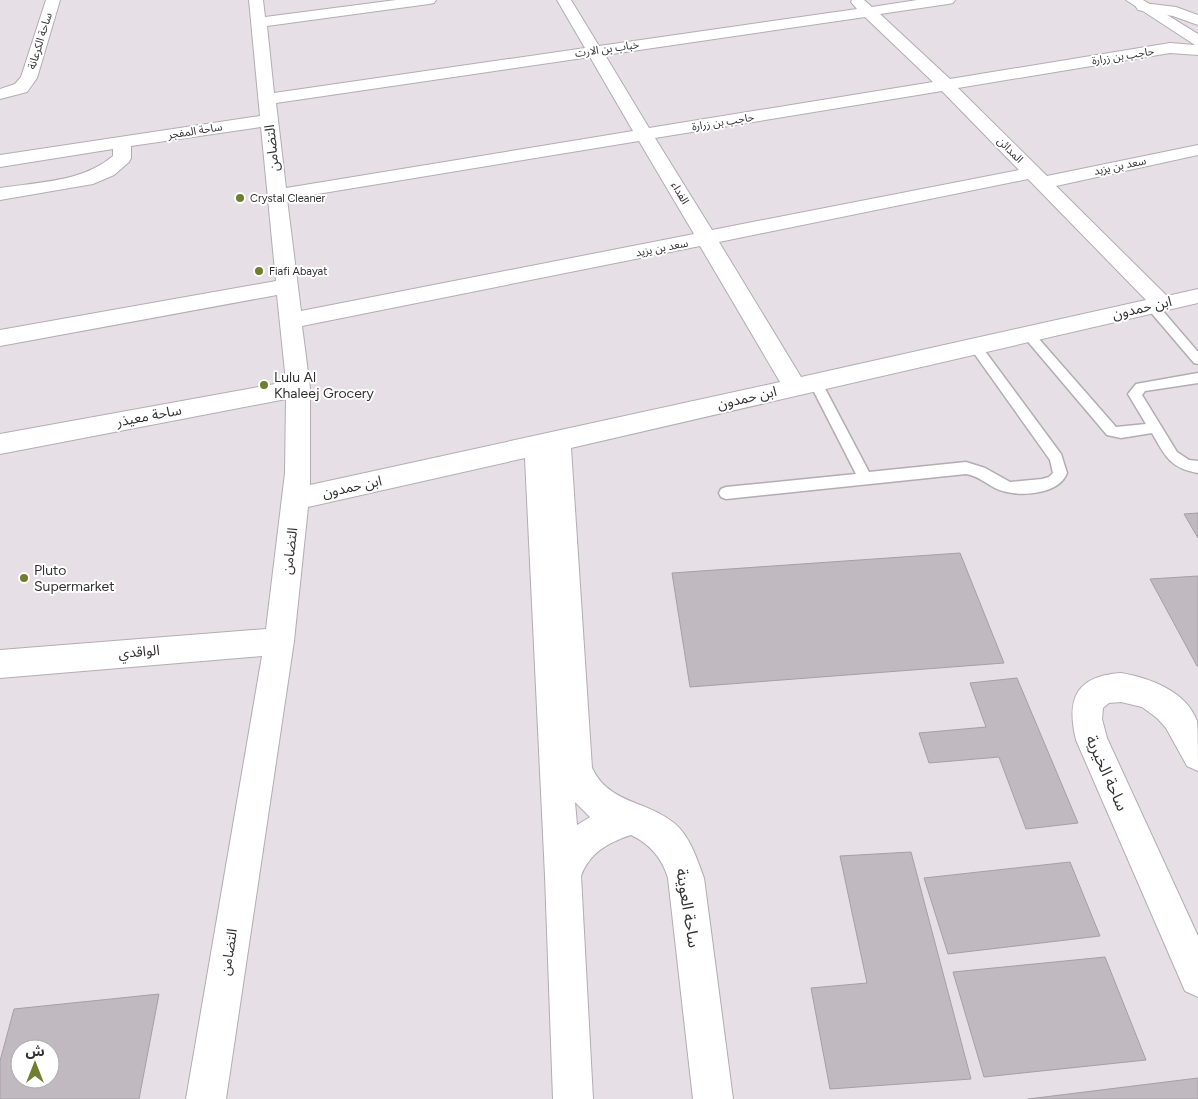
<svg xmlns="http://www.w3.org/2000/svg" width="1198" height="1099" font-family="Figtree,'Noto Sans Arabic',sans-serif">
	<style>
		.building { fill: #c0b9bf; stroke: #a69fa5; fill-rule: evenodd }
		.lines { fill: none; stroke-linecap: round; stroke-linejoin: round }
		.service-casing { stroke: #b3acb2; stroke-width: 3 }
		.minor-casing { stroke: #b3acb2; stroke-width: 2 }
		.tertiary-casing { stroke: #b3acb2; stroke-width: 2 }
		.service { fill: #fff; fill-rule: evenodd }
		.minor { fill: #fff; fill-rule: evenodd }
		.tertiary { fill: #fff; fill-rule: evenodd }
		.poi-dot { fill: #6e7f2f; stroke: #fff; stroke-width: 2 }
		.labels { text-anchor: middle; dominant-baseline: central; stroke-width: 4; stroke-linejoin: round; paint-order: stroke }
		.far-street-label { font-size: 11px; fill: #333032; stroke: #fff }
		.far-poi-label { font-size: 11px; fill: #333032; stroke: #fff; text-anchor: start }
		.street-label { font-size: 14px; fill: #333032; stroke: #fff }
		.poi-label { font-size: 14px; fill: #333032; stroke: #fff; text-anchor: start }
		.near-street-label { font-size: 16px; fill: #333032; stroke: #fff }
	</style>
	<rect width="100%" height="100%" fill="#e7dfe6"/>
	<path class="building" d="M1198,513V538L1184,514Z
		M960,553L1004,663L690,687L672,573Z
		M1198,576V666H1197L1150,579Z
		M1017,678L1078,823L1026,829L999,757L929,763L919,733L986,727L970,683Z
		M911,852L971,1079L830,1089L811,988L867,983L840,856Z
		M1070,862L1100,936L948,954L924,878Z
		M1105,957L1146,1060L984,1077L953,972Z
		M159,994L139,1099H0V1061L14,1009ZM20,1049H50V1079H20Z
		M1198,1078V1099H1028Z"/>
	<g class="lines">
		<defs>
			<path id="service" d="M1152,302L1156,303L1198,352V364L1194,363L1148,309L1146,306Z
				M1028,330L1032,331L1116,427L1146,424L1128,394L1136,384L1198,373V383L1145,391L1142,395L1177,452L1189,460L1198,461V473C1170,468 1165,456 1152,433L1121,438L1107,435L1024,337L1022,334L1024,331Z
				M975,342L979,343L1061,454L1067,473C1059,495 1017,498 997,489C986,484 979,476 966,474L726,499L721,497L719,493L721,489L726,487L856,474L809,382L810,379H820L869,472L966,462L985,468L1010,482L1042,479L1049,477L1053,473L1050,460L971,349L969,346Z"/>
			<path id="minor" d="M46,0H60L37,78L27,92L0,99V89L15,84L21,77Z
				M249,0H263L265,17L396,0H436L434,3L429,4L267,26L274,93L585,48L557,0H571L599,46L857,9L851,2L852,0H864L872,7L917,0H955L953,3L948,4L880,14L950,79L1170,43L1195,45L1126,0H1143L1198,34V55L1170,53L958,88L1047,176L1198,145V155L1056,186L1167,296L1198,289V303L571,448L592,768C609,804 646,800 674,823C690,836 697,859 704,878L733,1099H693L668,878C662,858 650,844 631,835C609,842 589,853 581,876L593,1099H553L545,876L525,458L308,507L294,641L226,1099H186L262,656L0,678V650L266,629L285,473L286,399L0,454V434L286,382L277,295L0,346V330L276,281L261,127L131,146V158L129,162L114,175L93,184L0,200V188C38,182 83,182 113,156V149L0,167V155L260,116ZM865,17L933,82L649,128L605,55ZM590,57L633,131L286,188L276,103ZM942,91L1019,170L712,230L655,138ZM639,141L694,234L301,311L287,199ZM1028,179L1146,300L801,377L719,242ZM700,246L780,382L310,485V388L302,326ZM575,802L590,817L577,825Z
				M1121,673C1150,678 1186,691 1197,721C1198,731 1198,758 1198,771L1187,766L1166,728L1157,718L1142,707L1121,702L1109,703L1103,708L1102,719L1107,738L1198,936V997L1185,991L1076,740C1066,699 1076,676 1121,673Z"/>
			<path id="tertiary" d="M1143,3L1176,7L1198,15V25L1173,16L1138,10L1136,7L1138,4Z"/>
		</defs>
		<use href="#service" class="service-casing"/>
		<use href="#minor" class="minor-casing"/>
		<use href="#tertiary" class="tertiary-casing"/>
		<use href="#service" class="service"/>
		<use href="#minor" class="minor"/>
		<use href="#tertiary" class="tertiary"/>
	</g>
	<g class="poi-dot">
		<circle cx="240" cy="198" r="5"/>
		<circle cx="259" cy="271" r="5"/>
		<circle cx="264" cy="385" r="5"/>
		<circle cx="24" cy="578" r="5"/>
	</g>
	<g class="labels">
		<g class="far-street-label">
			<text transform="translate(40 41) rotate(-73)">ساحة الكرعانة</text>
			<text transform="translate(607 49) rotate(-8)">خباب بن الارت</text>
			<text transform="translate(1123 56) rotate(-9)">حاجب بن زرارة</text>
			<text transform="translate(723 122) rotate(-9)">حاجب بن زرارة</text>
			<text transform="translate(195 131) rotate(-9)">ساحة المفجر</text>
			<text transform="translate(1010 150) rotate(45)">المدائن</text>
			<text transform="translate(1120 166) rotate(-12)">سعد بن يزيد</text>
			<text transform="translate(680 193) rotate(59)">الفداء</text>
			<text transform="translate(662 248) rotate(-11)">سعد بن يزيد</text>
		</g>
		<g class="far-poi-label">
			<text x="250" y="198">Crystal Cleaner</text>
			<text x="269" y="271">Fiafi Abayat</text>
		</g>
		<g class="street-label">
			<text transform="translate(272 148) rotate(-96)">التضامن</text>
			<text transform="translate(1142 308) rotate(-13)">ابن حمدون</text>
			<text transform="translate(747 398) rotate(-13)">ابن حمدون</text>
			<text transform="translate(149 416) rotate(-11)">ساحة معيذر</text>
			<text transform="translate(352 487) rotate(-12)">ابن حمدون</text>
			<text transform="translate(290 551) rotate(-83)">التضامن</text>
			<text transform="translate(139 652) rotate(-5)">الواقدي</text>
			<text transform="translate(229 952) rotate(-81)">التضامن</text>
		</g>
		<g class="poi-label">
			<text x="274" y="377">Lulu Al<tspan x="274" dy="16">Khaleej Grocery</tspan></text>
			<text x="34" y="570">Pluto<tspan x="34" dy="16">Supermarket</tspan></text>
		</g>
		<g class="near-street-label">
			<text transform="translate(1107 773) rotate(66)">ساحة الخيرية</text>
			<text transform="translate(688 908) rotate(81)">ساحة العوينة</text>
		</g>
	</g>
	<g transform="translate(35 1064)"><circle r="24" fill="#ffffff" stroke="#adacad"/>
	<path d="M0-4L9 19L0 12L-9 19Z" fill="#6e7f2f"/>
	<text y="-8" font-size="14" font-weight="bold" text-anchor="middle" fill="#333032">ش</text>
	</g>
</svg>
